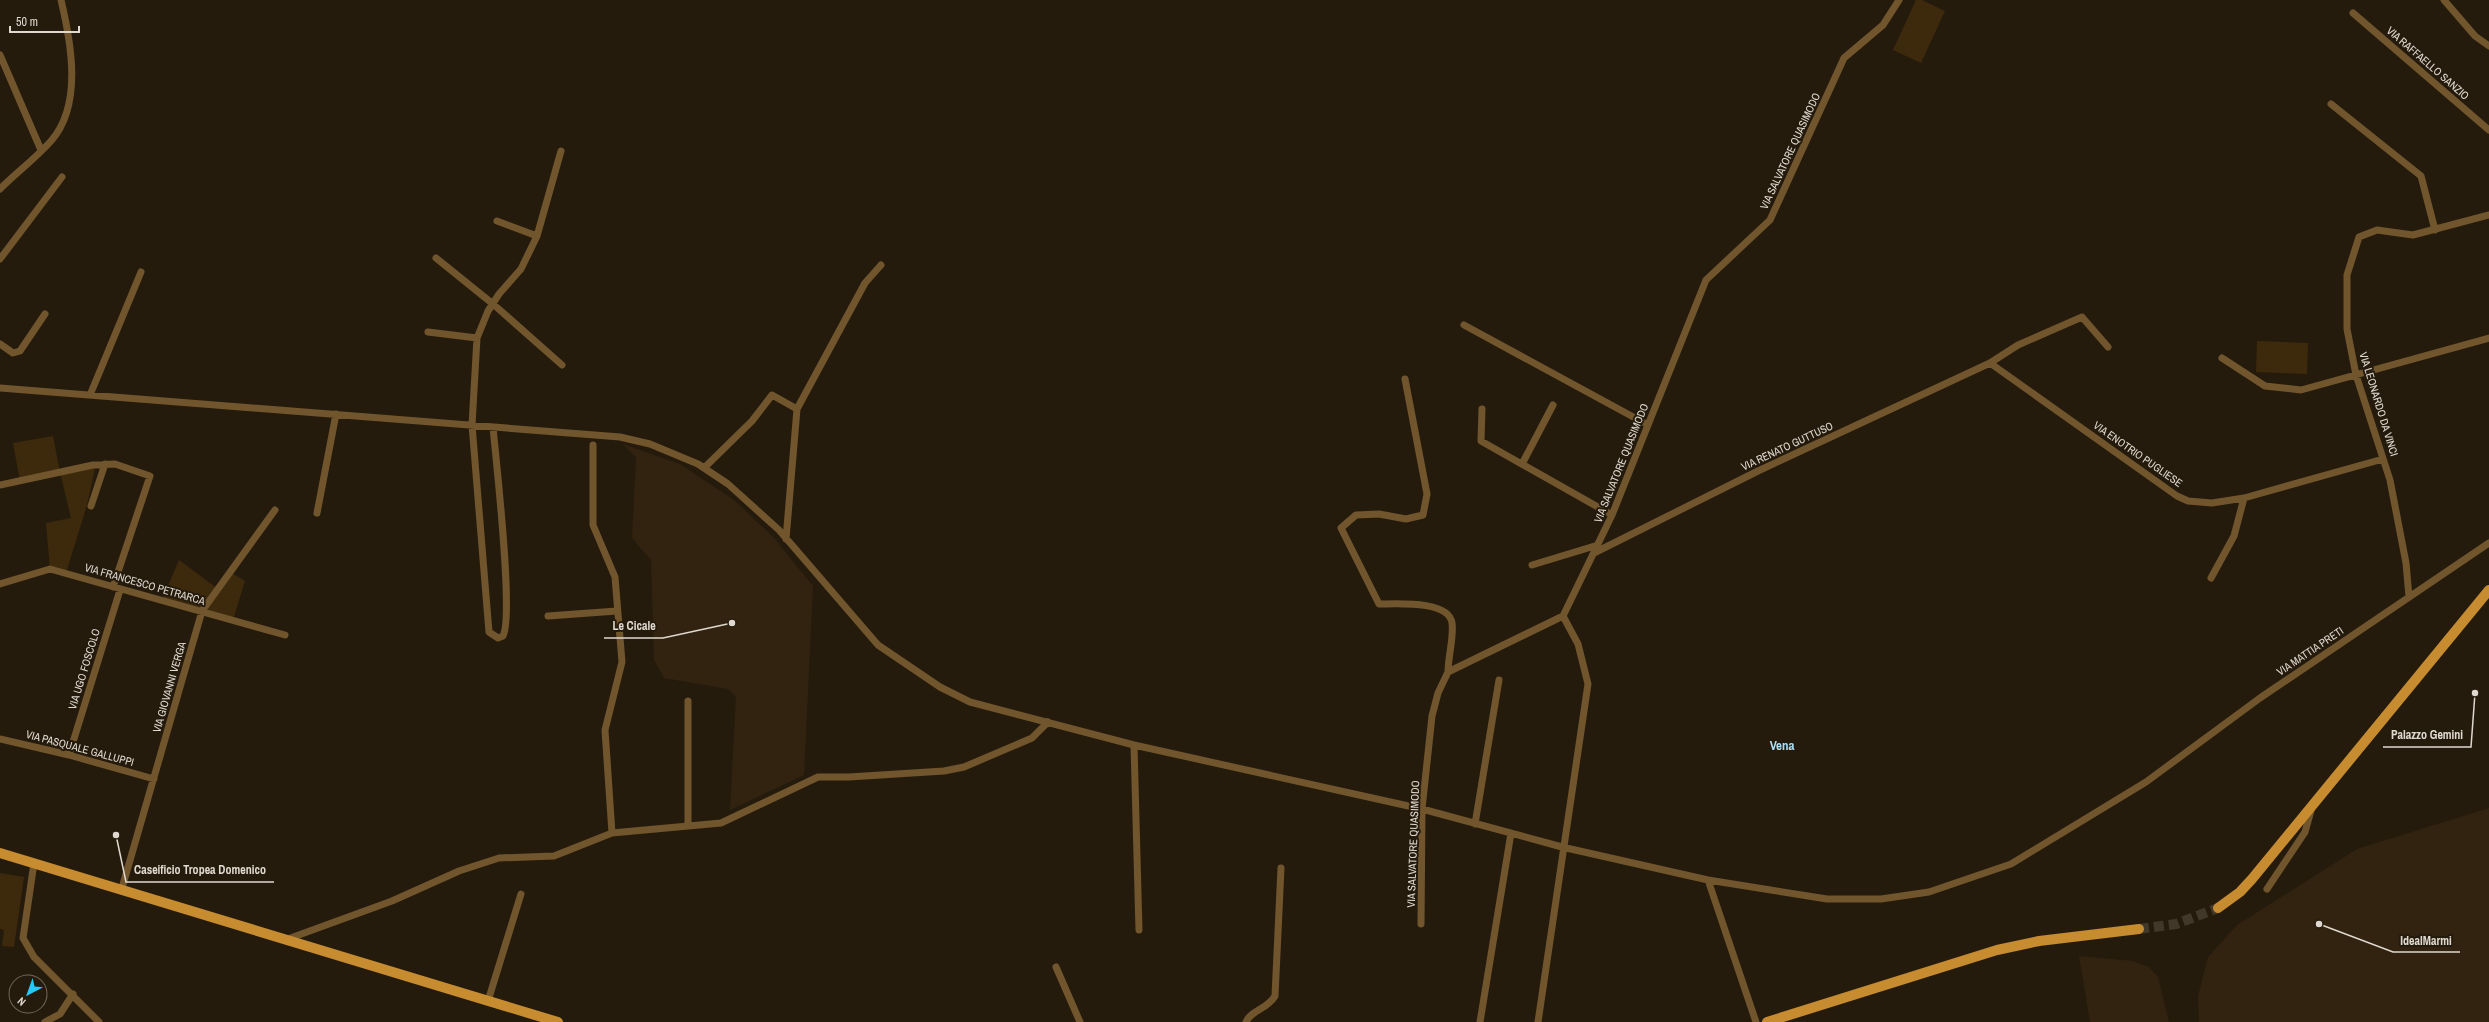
<svg xmlns="http://www.w3.org/2000/svg" width="2489" height="1022" font-family="'Archivo Narrow',sans-serif">
	<style>
		.built { fill: #31230f }
		.green { fill: #3d2a0c }
		.lines { fill: none; stroke-linecap: round; stroke-linejoin: round }
		.primary-tunnel { stroke: #41382a; stroke-width: 10; stroke-dasharray: 10 5; stroke-linecap: butt }
		.street { stroke: #71552d; stroke-width: 7 }
		.primary { stroke: #c68c2f; stroke-width: 10 }
		.labels { text-anchor: middle; dominant-baseline: central; stroke-width: 4; stroke-linejoin: round; paint-order: stroke }
		.street-label { font-size: 11px; fill: #e0d9d0; stroke: #251b0d }
		.quarter-label { font-size: 13px; font-weight: bold; fill: #addff6; stroke: #251b0d }
		.leader { fill: none; stroke: #e0d9d0; stroke-width: 1.5 }
		.callout-dot { fill: #e0d9d0; stroke: #251b0d; stroke-width: 1.5 }
		.callout-label { font-size: 12px; text-anchor: middle; font-weight: bold; fill: #e0d9d0; stroke: #251b0d; stroke-width: 4; stroke-linejoin: round; paint-order: stroke }
	</style>
	<rect width="100%" height="100%" fill="#251b0d"/>
	<path class="built" d="M623,444L680,464L734,500L774,538L813,586L804,775L730,810L736,697L728,689L664,678L654,660L651,560L632,538L636,457Z
		M2489,808V1022H2199L2198,996L2208,957L2237,925L2357,849Z
		M2079,956L2133,961L2149,967L2158,977L2169,1022H2090Z"/>
	<path class="green" d="M1916,0H1922L1945,11L1921,63L1893,50Z
		M2257,341L2308,343L2307,374L2256,372Z
		M53,436L60,472L95,468L87,505L66,573L50,569L46,523L71,518L60,472L20,481L13,443Z
		M179,560L218,589L230,572L245,581L233,620L162,600Z
		M0,873L24,877L14,947L2,946L4,930L0,929Z"/>
	<g class="lines">
		<path class="primary-tunnel" d="M2139,929L2176,924L2218,908"/>
		<path class="street" d="M2444,0L2475,36L2489,46
			M2353,13L2489,130
			M0,55L41,150
			M2331,104L2421,176L2435,230
			M0,189C16,173 36,158 51,141C83,105 71,42 61,0
			M497,221L537,236
			M436,258L493,304L562,365
			M0,259L62,177
			M1464,325L1648,425
			M428,332L477,338
			M0,344L13,353L20,351L45,314
			M2222,358L2265,386L2301,390L2489,338
			M1990,363L2177,496L2188,501L2212,503L2244,498L2383,459
			M1405,379L1427,494L1423,515L1406,519L1379,514L1356,515L1341,528L1379,604C1396,604 1449,600 1452,623C1454,637 1448,657 1448,672
			M0,388L620,437L650,444L698,464L728,484L779,530L878,645L940,687L970,702L1134,745L1422,809L1562,847L1708,880L1827,899H1881L1929,892L2011,864L2146,782L2260,698L2489,543
			M90,395L141,272
			M1482,409L1481,441L1612,515
			M493,427C496,461 514,615 503,636L498,638L489,632L472,425L477,338L488,311L499,294L521,269L537,236L561,151
			M593,445V525L615,577L622,662L605,730L612,833
			M1522,464L1553,405
			M704,468L752,421L772,395L797,409
			M0,485L93,465L115,464L150,476L113,587
			M91,506L105,464
			M317,513L336,414
			M786,539L797,409L865,283L881,265
			M1596,552L1758,471L1990,363L2018,345L2082,317L2108,347
			M1532,565L1598,545
			M2211,578L2234,536L2244,498
			M0,584L50,569L285,635
			M2409,597L2406,563L2390,480L2356,375L2347,329V275L2359,237L2377,230L2413,235L2489,215
			M548,616L617,611
			M0,739L69,755L154,779
			M1134,745L1139,930
			M69,755L120,590
			M1475,824L1499,680
			M688,826V701
			M34,863L23,938L34,957L99,1022
			M1708,880L1756,1022
			M122,888L202,611L275,510
			M2267,889L2305,832L2312,807
			M1421,924L1422,809L1432,716L1438,693L1448,672L1563,616L1612,515L1706,280L1770,220L1844,58L1883,25L1899,0
			M285,940L392,901L459,871L499,858L554,856L612,833L721,823L818,777H849L944,771L964,767L1032,738L1048,722
			M1056,967L1080,1022
			M488,1001L521,894
			M45,1022L60,1014L73,994
			M1246,1022C1251,1010 1268,1009 1275,996L1281,868
			M1480,1022L1511,833
			M1538,1022L1588,684L1578,644L1563,616"/>
		<path class="primary" d="M0,853L558,1022
			M2218,908L2240,892L2252,879L2489,590
			M1767,1022L1997,950L2039,941L2139,929"/>
	</g>
	<g class="labels">
		<g class="street-label">
			<text transform="translate(2428 63) rotate(41)">VIA RAFFAELLO SANZIO</text>
			<text transform="translate(1790 151) rotate(-65)">VIA SALVATORE QUASIMODO</text>
			<text transform="translate(2379 404) rotate(73)">VIA LEONARDO DA VINCI</text>
			<text transform="translate(1787 446) rotate(-25)">VIA RENATO GUTTUSO</text>
			<text transform="translate(2138 454) rotate(35)">VIA ENOTRIO PUGLIESE</text>
			<text transform="translate(1621 463) rotate(-68)">VIA SALVATORE QUASIMODO</text>
			<text transform="translate(145 584) rotate(16)">VIA FRANCESCO PETRARCA</text>
			<text transform="translate(2310 651) rotate(-34)">VIA MATTIA PRETI</text>
			<text transform="translate(84 669) rotate(-73)">VIA UGO FOSCOLO</text>
			<text transform="translate(169 687) rotate(-74)">VIA GIOVANNI VERGA</text>
			<text transform="translate(80 748) rotate(15)">VIA PASQUALE GALLUPPI</text>
			<text transform="translate(1413 844) rotate(-88)">VIA SALVATORE QUASIMODO</text>
		</g>
		<g class="quarter-label">
			<text x="1782" y="745">Vena</text>
		</g>
	</g>
	<path class="leader" d="M732 623L663 638H604M2475 693L2471 747H2383M116 835L126 882H274M2319 924L2393 952H2460"/>
	<g class="callout-dot">
		<circle cx="732" cy="623" r="4"/>
		<circle cx="2475" cy="693" r="4"/>
		<circle cx="116" cy="835" r="4"/>
		<circle cx="2319" cy="924" r="4"/>
	</g>
	<g class="callout-label">
		<text x="634" y="630">Le Cicale</text>
		<text x="2427" y="739">Palazzo Gemini</text>
		<text x="200" y="874">Caseificio Tropea Domenico</text>
		<text x="2426" y="945">IdealMarmi</text>
	</g>
	<g transform="translate(28 994) rotate(221)"><circle r="19" fill="#251b0d" stroke="#70675b"/>
	<path d="M0-3L7 15L0 10L-7 15Z" fill="#25c9fe"/>
	<text y="-6" font-size="11" font-weight="bold" text-anchor="middle" fill="#e0d9d0">N</text>
	</g>
	<path d="M10 26v6h69v-6" fill="none" stroke="#e0d9d0" stroke-width="2"/>
	<text x="16" y="26" font-size="12" fill="#e0d9d0" stroke="#251b0d" stroke-width="3" paint-order="stroke">50 m</text>
</svg>
